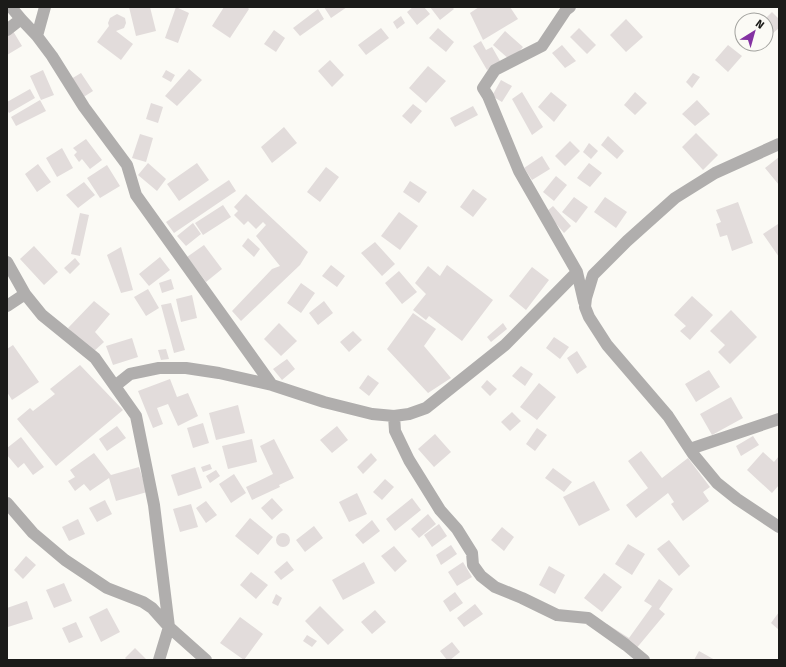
<svg xmlns="http://www.w3.org/2000/svg" width="786" height="667" font-family="'Fira Sans',sans-serif">
	<style>
		.building { fill: #e2dcdb }
		.lines { fill: none; stroke-linecap: round; stroke-linejoin: round }
		.street { stroke: #b0aead; stroke-width: 12 }
	</style>
	<rect width="100%" height="100%" fill="#fbfaf5"/>
	<path class="building" d="M129,7H150L156,31L136,36Z
		M176,7L189,13L178,43L165,38Z
		M224,7H247L249,9L230,38L212,26Z
		M324,7H347L331,18Z
		M413,7H424L430,14L417,25L407,12Z
		M430,7H452L454,9L440,20Z
		M479,7H510L518,19L483,40L470,13Z
		M318,9L324,19L300,36L293,28Z
		M772,12L779,19V28L772,34L766,28V20H764Z
		M117,14L125,18L126,23L124,28L116,31L133,44L121,60L97,42L109,26L108,23L110,18Z
		M401,16L405,23L397,29L393,22Z
		M626,19L643,37L626,52L610,35Z
		M381,28L389,38L366,55L358,45Z
		M438,28L454,42L446,52L429,38Z
		M579,28L596,45L587,54L570,37Z
		M274,30L285,38L276,52L264,44Z
		M13,31L22,46L7,55V35Z
		M505,31L523,47L511,61L493,45Z
		M481,41L486,50L492,47L500,61L487,70L473,46Z
		M562,45L576,61L565,68L552,53Z
		M728,45L742,56L728,72L715,60Z
		M330,60L344,75L332,87L318,71Z
		M428,66L446,81L426,103L409,88Z
		M189,69L202,80L177,106L165,96Z
		M43,70L54,95L41,100L30,76Z
		M166,70L175,75L171,82L162,77Z
		M81,73L93,91L82,98L71,79Z
		M693,73L700,77L692,88L686,82Z
		M501,80L512,86L502,102L492,96Z
		M30,89L35,98L9,113L7,110V102Z
		M522,92L543,127L532,135L512,99Z
		M551,92L567,105L554,122L538,107Z
		M635,92L647,103L635,115L624,105Z
		M40,100L46,111L16,126L11,117Z
		M697,100L710,114L695,126L682,114Z
		M151,103L163,107L158,123L146,119Z
		M413,104L422,111L411,124L402,116Z
		M473,106L478,115L455,127L450,118Z
		M284,127L297,143L272,163L261,147Z
		M696,133L718,155L703,170L682,147Z
		M140,134L153,138L146,162L132,158Z
		M608,136L624,151L617,159L601,145Z
		M86,139L102,160L90,169L82,159L79,162L74,155L77,152L73,148Z
		M570,141L580,151L565,166L555,156Z
		M589,143L598,151L591,159L583,152Z
		M62,148L73,168L57,177L46,158Z
		M542,156L550,169L532,180L524,168Z
		M779,157V185L765,168Z
		M148,163L166,179L157,191L138,175Z
		M197,163L209,180L179,201L167,184Z
		M589,163L602,173L590,187L577,178Z
		M38,164L51,182L37,192L25,174Z
		M107,165L120,186L100,198L87,178Z
		M326,167L339,177L320,202L307,192Z
		M556,176L567,185L554,201L543,192Z
		M229,180L236,191L174,233L166,222Z
		M410,181L427,192L419,203L403,192Z
		M84,182L95,195L78,208L66,195Z
		M473,189L487,199L473,217L460,207Z
		M246,194L308,252L300,265L241,321L232,311L272,269L280,266L256,236L266,225L263,222L256,229L248,221L244,225L234,215L238,211L234,207Z
		M574,197L588,207L576,223L562,212Z
		M605,197L627,212L616,228L594,212Z
		M738,202L753,243L732,251L727,235L720,237L716,224L721,222L716,210Z
		M223,205L231,217L203,235L195,223Z
		M553,206L571,226L564,233L546,212Z
		M399,212L418,226L400,250L381,236Z
		M80,213L89,215L80,256L71,254Z
		M193,223L201,234L186,246L177,236Z
		M778,224L779,226V257L763,234Z
		M248,238L260,249L254,257L242,246Z
		M375,242L395,264L382,276L361,253Z
		M204,245L222,269L206,282L187,257Z
		M34,246L58,272L44,285L20,259Z
		M121,247L133,290L121,293L107,255Z
		M160,257L170,270L149,286L139,274Z
		M75,258L80,264L70,274L64,268Z
		M331,265L345,276L337,287L322,276Z
		M447,265L493,300L462,341L429,316L426,320L413,310L426,294L415,283L428,266L440,276Z
		M532,267L549,280L526,310L509,296Z
		M399,271L417,292L402,304L385,283Z
		M171,279L174,289L162,293L159,283Z
		M301,283L315,293L301,313L287,303Z
		M148,289L159,308L146,316L134,297Z
		M192,295L197,318L181,322L176,299Z
		M692,296L713,315L690,340L680,331L686,326L674,315Z
		M94,301L110,314L95,332L104,342L92,353L68,328Z
		M324,301L333,313L318,325L309,313Z
		M171,303L185,350L174,353L161,305Z
		M731,310L757,337L730,364L718,352L725,345L710,331Z
		M413,313L436,329L424,346L451,378L428,393L387,349Z
		M279,323L297,341L281,356L264,339Z
		M503,323L507,329L491,342L487,337Z
		M353,331L362,340L349,352L340,342Z
		M554,337L569,347L560,359L546,348Z
		M132,338L138,357L113,365L106,346Z
		M13,345L39,382L12,400L7,392V349Z
		M166,349L169,359L161,360L158,350Z
		M577,351L587,367L577,374L567,358Z
		M287,359L295,369L282,380L273,369Z
		M80,365L123,410L56,466L17,419L30,408L33,411L55,394L50,389Z
		M521,366L533,374L525,386L512,376Z
		M709,370L720,387L696,402L685,384Z
		M368,375L379,383L369,396L359,388Z
		M170,379L177,397L188,393L198,416L178,426L168,404L157,408L163,424L153,428L138,391Z
		M487,380L497,389L490,396L481,387Z
		M539,383L556,397L537,420L520,407Z
		M731,397L743,418L712,435L700,414Z
		M238,405L245,433L216,440L209,413Z
		M512,412L521,421L510,431L501,422Z
		M203,423L209,443L193,448L187,428Z
		M117,426L126,438L107,451L99,439Z
		M337,426L348,440L332,453L320,440Z
		M537,428L547,435L535,451L526,444Z
		M435,434L451,452L434,467L418,449Z
		M753,436L759,445L741,456L736,446Z
		M21,437L44,467L33,475L24,463L18,468L7,455V448Z
		M252,439L257,462L228,469L222,446Z
		M274,439L294,478L279,485L280,487L252,500L246,487L273,474L260,446Z
		M641,451L662,478L688,458L710,487L703,492L709,501L683,521L671,504L674,502L668,493L636,518L626,505L648,488L628,461Z
		M763,452L774,462L779,456V485L772,493L747,470Z
		M94,453L111,475L139,467L147,492L116,501L109,478L90,491L84,484L75,491L68,481L75,477L70,470Z
		M371,453L377,460L363,474L357,467Z
		M210,464L212,469L203,472L201,467Z
		M195,467L202,488L178,496L171,475Z
		M553,468L572,482L564,492L545,478Z
		M216,470L220,476L210,483L206,476Z
		M234,474L246,493L231,503L219,484Z
		M385,479L394,487L382,500L373,492Z
		M594,481L610,510L579,526L563,497Z
		M357,493L367,514L349,522L339,502Z
		M272,498L283,510L272,520L261,508Z
		M412,498L421,510L395,531L386,519Z
		M105,500L112,514L97,522L89,508Z
		M206,501L217,515L206,523L196,508Z
		M191,504L198,527L180,532L173,509Z
		M428,514L436,524L419,538L411,529Z
		M250,518L273,537L258,555L235,536Z
		M78,519L85,534L69,541L62,527Z
		M372,520L380,531L363,544L355,535Z
		M439,524L447,536L432,547L424,535Z
		M314,526L323,538L305,552L296,540Z
		M502,527L514,537L504,551L491,540Z
		M276 540a7 7 0 1 1 14 0a7 7 0 1 1-14 0Z
		M669,540L690,566L679,576L657,549Z
		M628,544L645,554L632,575L615,564Z
		M451,545L457,554L441,565L436,555Z
		M394,546L407,561L395,572L381,556Z
		M26,556L36,565L23,579L14,570Z
		M287,561L294,570L281,580L274,572Z
		M364,562L375,583L343,600L332,580Z
		M463,562L472,577L457,586L448,572Z
		M549,566L565,575L555,594L539,585Z
		M251,572L268,585L256,599L240,585Z
		M604,573L622,587L602,612L584,598Z
		M659,579L673,589L659,609L665,614L635,650L603,631L607,624L629,638L652,606L644,601Z
		M64,583L72,601L54,608L46,590Z
		M455,592L463,603L450,612L443,601Z
		M276,594L282,598L278,606L272,603Z
		M27,601L33,619L8,627L7,608Z
		M475,604L483,614L464,627L457,618Z
		M320,606L344,630L328,645L305,621Z
		M107,608L120,632L101,642L89,617Z
		M375,610L386,622L372,634L361,622Z
		M779,612V630L771,623Z
		M240,617L263,634L244,660L220,643Z
		M76,622L83,637L69,643L62,628Z
		M307,635L317,641L312,647L303,641Z
		M452,642L460,652L450,660H447L440,651Z
		M135,648L147,660H127L125,658Z
		M699,651L715,660H694Z"/>
	<g class="lines">
		<path class="street" d="M11,7L21,19L37,36
			M45,7L37,36L52,56L84,107L127,165L136,195L272,385
			M570,7L566,10L542,46L495,70L483,88L488,96L519,171L577,272L584,302
			M7,30L21,19
			M779,144L715,173L675,198L627,241L593,275L586,298L585,307L589,317L607,345L668,416L693,454L717,483L737,499L779,527
			M7,262L25,294L42,315L95,358L136,416L154,505L169,627L159,660
			M7,306L25,294
			M115,386L130,374L159,368H186L219,373L272,385L324,402L372,414L394,416L409,414L426,408L505,345L577,272
			M394,416L395,431L409,460L440,510L457,529L472,553L473,565L481,576L495,587L522,598L557,615L588,618L626,645L644,660
			M690,449L779,419
			M7,503L33,533L65,560L107,588L143,602L152,608L169,627L206,660"/>
	</g>
	<rect width="786" height="667" fill="none" stroke="#1b1b19" stroke-width="16"/>
	<g transform="translate(754 32) rotate(37)"><circle r="19" fill="#fbfaf5" stroke="#a1a19d"/>
	<path d="M0-3L7 15L0 10L-7 15Z" fill="#8432a2"/>
	<text y="-6" font-size="11" font-weight="bold" text-anchor="middle" fill="#1b1b19">N</text>
	</g>
</svg>
